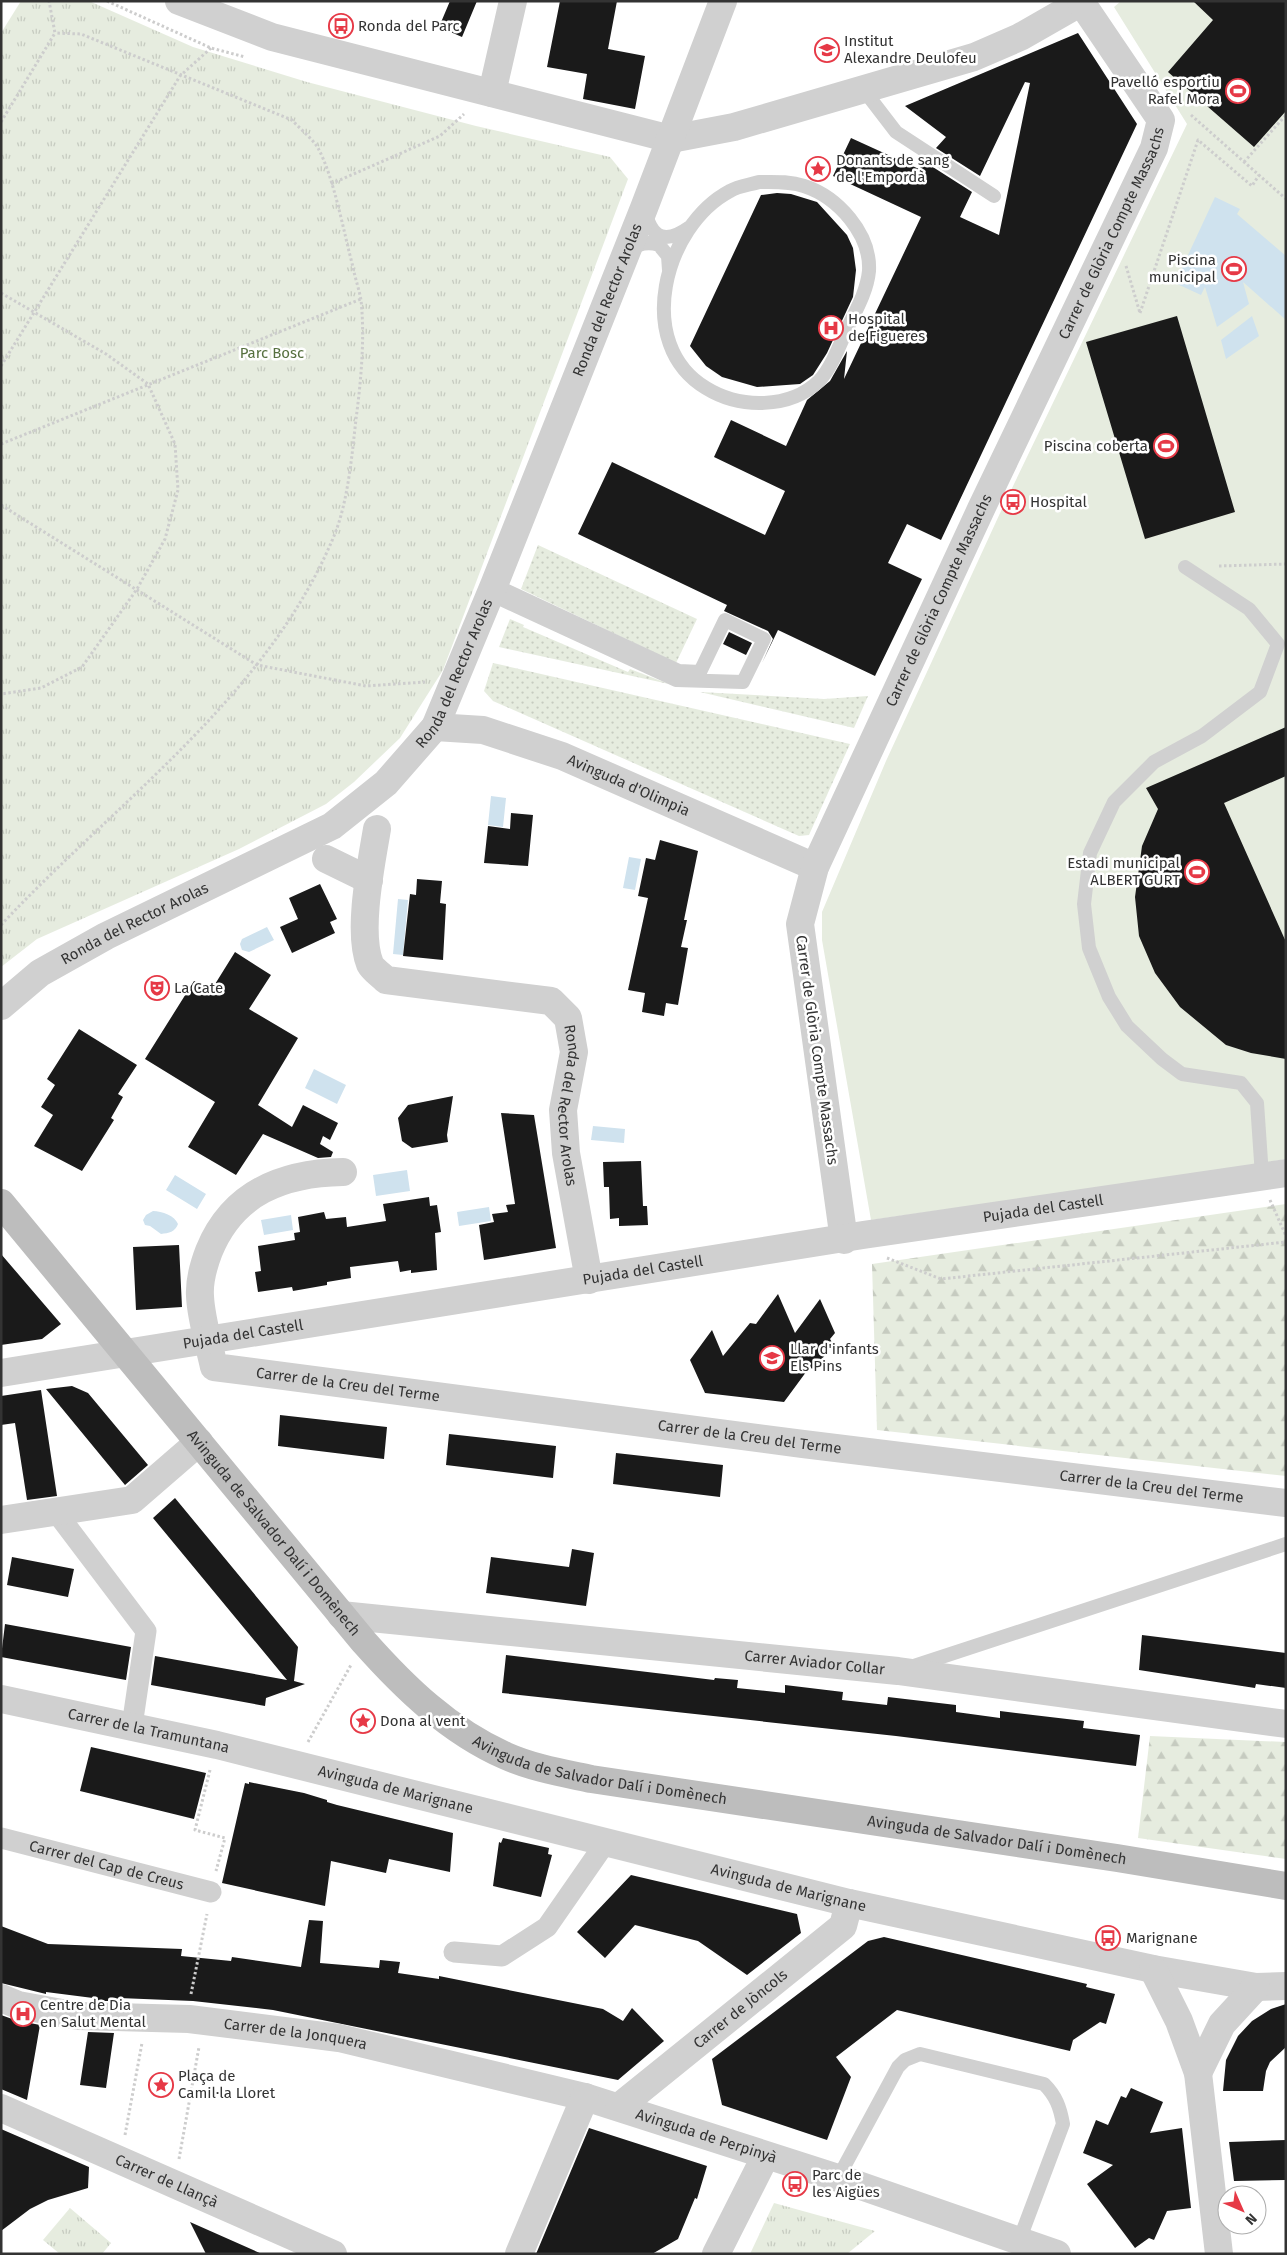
<svg xmlns="http://www.w3.org/2000/svg" width="1287" height="2255" font-family="'Fira Sans',sans-serif">
	<style>
		.grass { fill: url(#grass-dots) }
		.forest { fill: url(#forest-firs) }
		.park { fill: url(#park-tufts) }
		.pitch { fill: #e6ecdf }
		.water { fill: #cfe2ee }
		.building { fill: #1a1a1a }
		.lines { fill: none; stroke-linecap: round; stroke-linejoin: round }
		.path { stroke: #cdcdcd; stroke-width: 3; stroke-dasharray: 2.5 2.5; stroke-linecap: butt }
		.service { stroke: #d0d0d0; stroke-width: 14 }
		.pedestrian { stroke: #d0d0d0; stroke-width: 21 }
		.minor { stroke: #d0d0d0; stroke-width: 28 }
		.secondary { stroke: #bdbdbd; stroke-width: 28 }
		.labels { text-anchor: middle; dominant-baseline: central; stroke-width: 5; stroke-linejoin: round; paint-order: stroke }
		.poi-label { font-size: 15px; fill: #333; stroke: #fff; text-anchor: start }
		.street-label { font-size: 15px; fill: #333; stroke: #fff }
		.park-label { font-size: 15px; fill: #56703f; stroke: #fff }
	</style>
	<defs>
		<pattern id="grass-dots" width="8" height="8" patternUnits="userSpaceOnUse" patternTransform="scale(1.25)"><rect width="8" height="8" fill="#e6ecdf"/><path d="M2 2h.1M6 6h.1" fill="none" stroke="#c6cbc0" stroke-width="1.8" stroke-linecap="round"/></pattern>
		<pattern id="forest-firs" width="22" height="20" patternUnits="userSpaceOnUse" patternTransform="scale(1.25)"><rect width="22" height="20" fill="#e6ecdf"/><path d="M5 1l3.5 6h-7zM16 11l3.5 6h-7z" fill="#c6cbc0"/></pattern>
		<pattern id="park-tufts" width="24" height="20" patternUnits="userSpaceOnUse" patternTransform="scale(1.25)"><rect width="24" height="20" fill="#e6ecdf"/><path d="M3 7l-1-3M5 7V3M7 7l1-3M15 17l-1-3M17 17v-4M19 17l1-3" fill="none" stroke="#c6cbc0"/></pattern>
	</defs>
	<rect width="100%" height="100%" fill="#fff"/>
	<path class="grass" d="M538,545L697,619L676,663L521,589Z
		M510,619L524,625L523,627L628,672L630,669L669,684L499,647Z
		M493,663L850,744L809,835L799,836L493,701L484,691Z
		M700,692L824,699L868,696L854,728Z"/>
	<path class="forest" d="M1286,1204V1476L877,1430L872,1264Z
		M1150,1736L1286,1742V1859L1138,1838Z"/>
	<path class="park" d="M21,1H89L193,47L307,82L476,126L610,157L628,179L443,670L400,738L354,782L326,804L239,849L37,939L1,967V33Z
		M774,2203L875,2231L847,2254H750Z
		M70,2208L111,2243L102,2254H60L43,2240Z"/>
	<path class="pitch" d="M1121,1H1286V1159L1219,1171L871,1220L822,940V912L886,761L1001,511L1187,124L1114,7Z"/>
	<path class="water" d="M1215,197L1240,209L1237,214L1286,256V320L1243,282L1249,304L1217,327L1205,287L1201,295L1175,283Z
		M1252,316L1259,336L1226,359L1221,340Z
		M491,796L506,798L503,827L488,825Z
		M629,857L641,859L635,890L623,888Z
		M398,899L408,900L403,955L393,954Z
		M267,927L274,940L249,952L242,950L240,944L242,939Z
		M314,1069L346,1085L337,1104L305,1088Z
		M593,1126L625,1129L624,1143L591,1140Z
		M407,1170L410,1191L376,1196L373,1175Z
		M175,1175L206,1194L197,1209L166,1190Z
		M489,1207L491,1221L459,1226L457,1212Z
		M153,1211C162,1211 175,1216 178,1224C175,1232 169,1233 161,1234L150,1226L145,1225L143,1220L146,1215Z
		M291,1215L293,1230L264,1235L261,1220Z"/>
	<path class="building" d="M450,1H477L462,37L439,27Z
		M560,1H617L608,49L645,56L635,109L583,99L587,74L547,67Z
		M1193,1H1286V111L1254,147L1168,72L1213,20Z
		M1078,33L1137,124L941,540L907,524L888,563L922,579L875,676L778,630L762,663L773,639L768,631L724,611L727,605L578,534L612,462L765,535L785,491L714,457L731,420L786,446L807,400L830,381L847,351L844,379L921,217L833,176L851,138L919,169L925,162L972,192L960,217L999,235L1030,83L1025,82L980,176L936,148L946,137L905,106Z
		M777,193L791,194L817,202L847,235L853,248L856,270L853,297L827,353L813,375L800,384L757,387L722,377L706,366L690,346L761,195Z
		M1177,316L1235,512L1145,539L1086,342Z
		M729,632L752,643L746,655L723,644Z
		M1286,727V776L1224,803L1286,942V1059L1251,1053L1226,1045L1180,1007L1155,973L1139,936L1135,897L1142,846L1158,809L1146,788Z
		M511,813L533,815L528,866L484,863L488,826L510,829Z
		M660,840L698,851L684,920H687L681,947L688,948L678,1005L666,1003L664,1016L642,1012L645,993L628,990L648,898L638,896L646,858L655,860Z
		M417,879L442,881L440,903L446,904L443,960L403,956L410,894L416,895Z
		M320,884L337,919L330,922L335,933L292,953L280,927L298,919L289,898Z
		M235,952L271,975L249,1009L298,1038L258,1105L292,1127L303,1105L338,1123L330,1140L323,1136L320,1144L333,1152L331,1157L318,1158L263,1134L236,1175L188,1147L215,1102L145,1059L194,981L212,989Z
		M79,1029L137,1065L118,1094L123,1097L111,1118L114,1120L82,1171L34,1146L53,1115L41,1107L55,1085L47,1079Z
		M453,1096L447,1135L448,1142L412,1148L402,1141L398,1118L408,1105Z
		M501,1113L534,1115L556,1248L484,1260L479,1225L494,1222L492,1214L508,1212L506,1205L515,1204Z
		M641,1161L643,1206H647L648,1225L619,1226V1218L610,1219L609,1187H604L603,1162Z
		M429,1197L430,1206L437,1205L441,1232L435,1233L437,1270L411,1273V1270L400,1272L398,1261L350,1267L351,1278L327,1282V1285L293,1291L292,1287L258,1292L255,1272L261,1271L258,1246L295,1240L294,1233L300,1232L298,1217L324,1212L326,1219L346,1217L347,1227L386,1221L383,1204Z
		M179,1245L182,1307L136,1310L133,1247Z
		M1,1254L61,1324L42,1339L1,1345Z
		M778,1294L795,1333L820,1299L835,1333L830,1339L833,1344L815,1369L809,1368L784,1402L705,1393L690,1360L712,1330L723,1356L750,1323L756,1324Z
		M72,1386L88,1393L148,1465L125,1485L46,1389Z
		M41,1390L57,1496L27,1500L15,1423L1,1425V1396Z
		M280,1415L387,1427L384,1459L278,1446Z
		M449,1434L556,1446L553,1478L446,1465Z
		M616,1453L723,1465L720,1497L613,1484Z
		M175,1498L298,1647L294,1681L305,1684L266,1698L265,1706L151,1685L155,1656L287,1680L153,1518Z
		M572,1549L594,1553L586,1606L486,1593L491,1557L569,1567Z
		M12,1557L74,1569L68,1597L7,1585Z
		M5,1624L131,1647L126,1680L1,1657Z
		M1142,1635L1286,1653V1688L1256,1684L1255,1688L1139,1670Z
		M506,1655L714,1680L715,1678L738,1680L737,1688L785,1693V1685L843,1692L842,1700L887,1705L888,1697L956,1705V1712L1000,1718V1711L1084,1721L1083,1728L1140,1735L1136,1766L896,1736L502,1693Z
		M91,1747L206,1773L194,1819L80,1791Z
		M249,1782L304,1793L327,1800V1802L337,1805L453,1833L450,1872L389,1859L386,1873L331,1861L325,1906L222,1883L245,1783L249,1784Z
		M503,1838L549,1848L548,1854L552,1855L541,1897L493,1886L499,1842L501,1843Z
		M631,1875L797,1914L801,1933L747,1975L698,1941L635,1925L605,1958L577,1932Z
		M309,1920L323,1921L320,1963L379,1968L380,1960L400,1962L398,1973L439,1979V1976L603,2009L623,2021L632,2008L664,2041L618,2080L273,2010L193,2001L119,1998V2001H93V1998L46,1992V1994L1,1983V1926L48,1944L182,1949L181,1956L231,1961L232,1957L301,1967Z
		M884,1937L1087,1984L1086,1987L1115,1994L1106,2024L1100,2022L1073,2040L1070,2051L897,2010L836,2057L851,2077L827,2140L722,2105L712,2059L868,1941Z
		M1286,2004V2047L1270,2062L1266,2071L1263,2091H1223L1226,2060L1238,2036L1252,2021L1271,2009Z
		M1,2015L15,2020L40,2025L27,2100L1,2089Z
		M88,2032L114,2033L106,2088L80,2085Z
		M1131,2088L1163,2102L1150,2133L1182,2128L1191,2208L1167,2211L1154,2240L1149,2238L1135,2248L1087,2184L1113,2165L1083,2153L1096,2120L1108,2125L1121,2096L1126,2098Z
		M589,2128L707,2166L697,2199L695,2198L678,2239L652,2254H536Z
		M1,2129L89,2167L88,2188L48,2200L30,2209L1,2231Z
		M1286,2140V2180L1234,2181L1229,2142Z
		M190,2222L262,2254H206Z"/>
	<g class="lines">
		<path class="path" d="M107,1L211,48L245,57
			M1191,115L1286,199
			M1,122L55,33L49,1
			M1244,162L1286,115
			M331,184L440,136L464,114
			M1126,266L1140,313
			M1,293L106,354L148,384L175,444L178,490L165,539L137,589L82,667L41,688L1,694
			M1140,313L1198,140L1252,186L1259,175
			M1,366L180,76L211,48
			M1,444L361,299
			M1,505L257,665L366,686L425,682
			M1219,566L1286,564
			M1,925C117,801 267,697 334,536C348,502 352,455 356,419C361,381 365,338 361,300C359,289 355,278 353,267C344,234 334,177 318,148C312,138 300,129 292,120L81,34L55,33
			M1270,1200L1286,1236
			M887,1258L941,1279L1286,1242
			M308,1742L351,1665
			M210,1770L195,1830L225,1838L216,1871
			M191,1994L207,1914
			M125,2135L142,2043
			M179,2159L199,2047"/>
		<path class="service" d="M863,89L896,132L994,196
			M759,182C774,182 789,181 804,186C838,197 871,234 869,271C867,292 855,312 846,331C839,347 831,368 819,381C790,409 740,409 706,388C633,344 664,226 730,191C738,186 749,185 759,182Z
			M645,211C652,240 666,244 690,227
			M628,251C637,244 648,241 659,245L668,256L669,270
			M1185,567L1249,609L1278,644L1260,692L1202,736L1154,762L1114,802L1090,853L1084,904L1089,948L1109,997L1127,1026L1162,1059L1182,1074L1241,1083L1257,1103L1262,1176
			M490,594L676,680L743,682L764,639L725,620L700,672L679,671L494,585
			M911,1667L1286,1544
			M838,2178L898,2067L905,2060L920,2054L1044,2084C1056,2096 1060,2107 1063,2124L1019,2241"/>
		<g class="pedestrian">
			<path d="M56,1512L146,1631L132,1726"/>
			<path id="s1" d="M1,1838L211,1892"/>
			<path d="M454,1952L502,1956L547,1927L606,1842"/>
		</g>
		<g class="minor">
			<path d="M179,1L272,37L671,139L734,127L974,57L1020,37L1083,1"/>
			<path d="M492,93L513,1"/>
			<path id="s2" d="M435,727L483,730L562,756L815,867"/>
			<path id="s3" d="M377,829C371,865 357,932 370,964C373,970 381,975 386,980L551,1001L568,1018L574,1052L563,1110L566,1153L589,1280"/>
			<path d="M326,859L369,880"/>
			<path id="s4" d="M1,1006L40,973L106,936L332,826L386,783L435,727L494,585L644,208L723,1"/>
			<path id="s5" d="M343,1172C283,1173 233,1192 209,1251C204,1264 199,1281 200,1296C201,1319 209,1344 214,1367L803,1444L1286,1503"/>
			<path id="s6" d="M844,1240L800,924L815,867L981,509L1154,148L1161,120L1081,2"/>
			<path id="s7" d="M1,1373L863,1235L1286,1173"/>
			<path d="M1,1520L132,1500L199,1442"/>
			<path id="s8" d="M341,1615L898,1671L1286,1724"/>
			<path id="s9" d="M1,1699L217,1745L849,1903L1153,1969L1256,1987L1286,1986"/>
			<path d="M1153,1969L1179,2021L1198,2073L1219,2254"/>
			<path id="s10" d="M1,1998L18,2005L78,2016L189,2019L339,2038L585,2097L838,2178L1057,2254"/>
			<path d="M1198,2073L1222,2024L1256,1987"/>
			<path id="s11" d="M619,2107L843,1926L849,1903"/>
			<path id="s12" d="M1,2108L333,2254"/>
			<path d="M519,2254L585,2097"/>
			<path d="M716,2254L765,2157"/>
		</g>
		<path class="secondary" id="s13" d="M1,1203L364,1642C404,1687 449,1731 506,1756C533,1768 563,1773 591,1779L1117,1858L1286,1886"/>
	</g>
	<defs>
		<symbol id="bus-ring" viewBox="-11 -11 22 22"><circle r="9.5" fill="#fff" stroke="#e63946" stroke-width="1.5"/><path d="M-5-6H5V4H4V6H2V4H-2V6H-4V4H-5ZM-3.5-4V0h7V-4ZM-3.5 1.2v1.5H-2V1.2ZM2 1.2v1.5H3.5V1.2Z" fill="#e63946"/></symbol>
		<symbol id="school-ring" viewBox="-11 -11 22 22"><circle r="9.5" fill="#fff" stroke="#e63946" stroke-width="1.5"/><path d="M0-5L7-2L0 1L-7-2ZM-4 1L0 2.5L4 1V4Q0 6-4 4Z" fill="#e63946"/></symbol>
		<symbol id="stadium-ring" viewBox="-11 -11 22 22"><circle r="9.5" fill="#fff" stroke="#e63946" stroke-width="1.5"/><path d="M0-5a6.5 5 0 1 0 0 10a6.5 5 0 1 0 0-10ZM-3.5-1.8h7v3.6h-7Z" fill="#e63946"/></symbol>
		<symbol id="sight-ring" viewBox="-11 -11 22 22"><circle r="9.5" fill="#fff" stroke="#e63946" stroke-width="1.5"/><path d="M0-6L1.8-2.2L6-1.7L2.9 1.2L3.7 5.4L0 3.3L-3.7 5.4L-2.9 1.2L-6-1.7L-1.8-2.2Z" fill="#e63946"/></symbol>
		<symbol id="hospital-ring" viewBox="-11 -11 22 22"><circle r="9.5" fill="#fff" stroke="#e63946" stroke-width="1.5"/><path d="M-5-5h3v3.5h4V-5h3V5h-3V1.5h-4V5h-3Z" fill="#e63946"/></symbol>
		<symbol id="theatre-ring" viewBox="-11 -11 22 22"><circle r="9.5" fill="#fff" stroke="#e63946" stroke-width="1.5"/><path d="M-5-5.5Q0-4 5-5.5V0Q5 5 0 6Q-5 5-5 0ZM-3.3-2.5H-1v1.5H-3.3ZM1-2.5H3.3v1.5H1ZM-2.8 1Q0 5.5 2.8 1Z" fill="#e63946"/></symbol>
	</defs>
	<g fill-rule="evenodd">
		<use href="#bus-ring" x="327" y="12" width="28" height="28"/>
		<use href="#school-ring" x="813" y="36" width="28" height="28"/>
		<use href="#stadium-ring" x="1224" y="77" width="28" height="28"/>
		<use href="#sight-ring" x="804" y="155" width="28" height="28"/>
		<use href="#stadium-ring" x="1220" y="255" width="28" height="28"/>
		<use href="#hospital-ring" x="817" y="314" width="28" height="28"/>
		<use href="#stadium-ring" x="1152" y="432" width="28" height="28"/>
		<use href="#bus-ring" x="999" y="488" width="28" height="28"/>
		<use href="#stadium-ring" x="1183" y="858" width="28" height="28"/>
		<use href="#theatre-ring" x="143" y="974" width="28" height="28"/>
		<use href="#school-ring" x="758" y="1344" width="28" height="28"/>
		<use href="#sight-ring" x="349" y="1707" width="28" height="28"/>
		<use href="#bus-ring" x="1094" y="1924" width="28" height="28"/>
		<use href="#hospital-ring" x="9" y="2000" width="28" height="28"/>
		<use href="#sight-ring" x="147" y="2071" width="28" height="28"/>
		<use href="#bus-ring" x="781" y="2170" width="28" height="28"/>
	</g>
	<g class="labels">
		<g class="poi-label">
			<text x="358" y="26">Ronda del Parc</text>
			<text x="844" y="41">Institut<tspan x="844" dy="17">Alexandre Deulofeu</tspan></text>
			<text x="1220" y="82" text-anchor="end">Pavelló esportiu<tspan x="1220" dy="17">Rafel Mora</tspan></text>
			<text x="836" y="160">Donants de sang<tspan x="836" dy="17">de l'Empordà</tspan></text>
			<text x="1216" y="260" text-anchor="end">Piscina<tspan x="1216" dy="17">municipal</tspan></text>
			<text x="848" y="319">Hospital<tspan x="848" dy="17">de Figueres</tspan></text>
			<text x="1148" y="446" text-anchor="end">Piscina coberta</text>
			<text x="1030" y="502">Hospital</text>
			<text x="1180" y="863" text-anchor="end">Estadi municipal<tspan x="1180" dy="17">ALBERT GURT</tspan></text>
			<text x="174" y="988">La Cate</text>
			<text x="790" y="1349">Llar d'infants<tspan x="790" dy="17">Els Pins</tspan></text>
			<text x="380" y="1721">Dona al vent</text>
			<text x="1126" y="1938">Marignane</text>
			<text x="40" y="2005">Centre de Dia<tspan x="40" dy="17">en Salut Mental</tspan></text>
			<text x="178" y="2076">Plaça de<tspan x="178" dy="17">Camil·la Lloret</tspan></text>
			<text x="812" y="2175">Parc de<tspan x="812" dy="17">les Aigües</tspan></text>
		</g>
		<g class="street-label">
			<text stroke="none"><textPath href="#s6" startOffset="1078">Carrer de Glòria Compte Massachs</textPath></text>
			<text stroke="none"><textPath href="#s4" startOffset="982">Ronda del Rector Arolas</textPath></text>
			<text stroke="none"><textPath href="#s6" startOffset="672">Carrer de Glòria Compte Massachs</textPath></text>
			<text stroke="none"><textPath href="#s4" startOffset="578">Ronda del Rector Arolas</textPath></text>
			<text stroke="none"><textPath href="#s2" startOffset="204">Avinguda d'Olimpia</textPath></text>
			<text stroke="none"><textPath href="#s4" startOffset="158">Ronda del Rector Arolas</textPath></text>
			<text transform="translate(817 1050) rotate(82)">Carrer de Glòria Compte Massachs</text>
			<text stroke="none"><textPath href="#s3" startOffset="438">Ronda del Rector Arolas</textPath></text>
			<text stroke="none"><textPath href="#s7" startOffset="1055">Pujada del Castell</textPath></text>
			<text stroke="none"><textPath href="#s7" startOffset="650">Pujada del Castell</textPath></text>
			<text stroke="none"><textPath href="#s7" startOffset="245">Pujada del Castell</textPath></text>
			<text stroke="none"><textPath href="#s5" startOffset="420">Carrer de la Creu del Terme</textPath></text>
			<text stroke="none"><textPath href="#s5" startOffset="825">Carrer de la Creu del Terme</textPath></text>
			<text stroke="none"><textPath href="#s5" startOffset="1230">Carrer de la Creu del Terme</textPath></text>
			<text stroke="none"><textPath href="#s13" startOffset="428">Avinguda de Salvador Dalí i Domènech</textPath></text>
			<text stroke="none"><textPath href="#s8" startOffset="476">Carrer Aviador Collar</textPath></text>
			<text stroke="none"><textPath href="#s9" startOffset="151">Carrer de la Tramuntana</textPath></text>
			<text stroke="none"><textPath href="#s13" startOffset="848">Avinguda de Salvador Dalí i Domènech</textPath></text>
			<text stroke="none"><textPath href="#s9" startOffset="405">Avinguda de Marignane</textPath></text>
			<text stroke="none"><textPath href="#s13" startOffset="1252">Avinguda de Salvador Dalí i Domènech</textPath></text>
			<text stroke="none"><textPath href="#s1" startOffset="109">Carrer del Cap de Creus</textPath></text>
			<text stroke="none"><textPath href="#s9" startOffset="810">Avinguda de Marignane</textPath></text>
			<text stroke="none"><textPath href="#s11" startOffset="156">Carrer de Jòncols</textPath></text>
			<text stroke="none"><textPath href="#s10" startOffset="298">Carrer de la Jonquera</textPath></text>
			<text stroke="none"><textPath href="#s10" startOffset="722">Avinguda de Perpinyà</textPath></text>
			<text stroke="none"><textPath href="#s12" startOffset="181">Carrer de Llançà</textPath></text>
		</g>
		<g class="park-label">
			<text x="272" y="353">Parc Bosc</text>
		</g>
	</g>
	<rect width="1287" height="2255" fill="none" stroke="#333333" stroke-width="5"/>
	<g transform="translate(1242 2210) rotate(135)"><circle r="24" fill="#ffffff" stroke="#adadad"/>
	<path d="M0-4L9 19L0 12L-9 19Z" fill="#e63946"/>
	<text y="-8" font-size="14" font-weight="bold" text-anchor="middle" fill="#333333">N</text>
	</g>
</svg>
